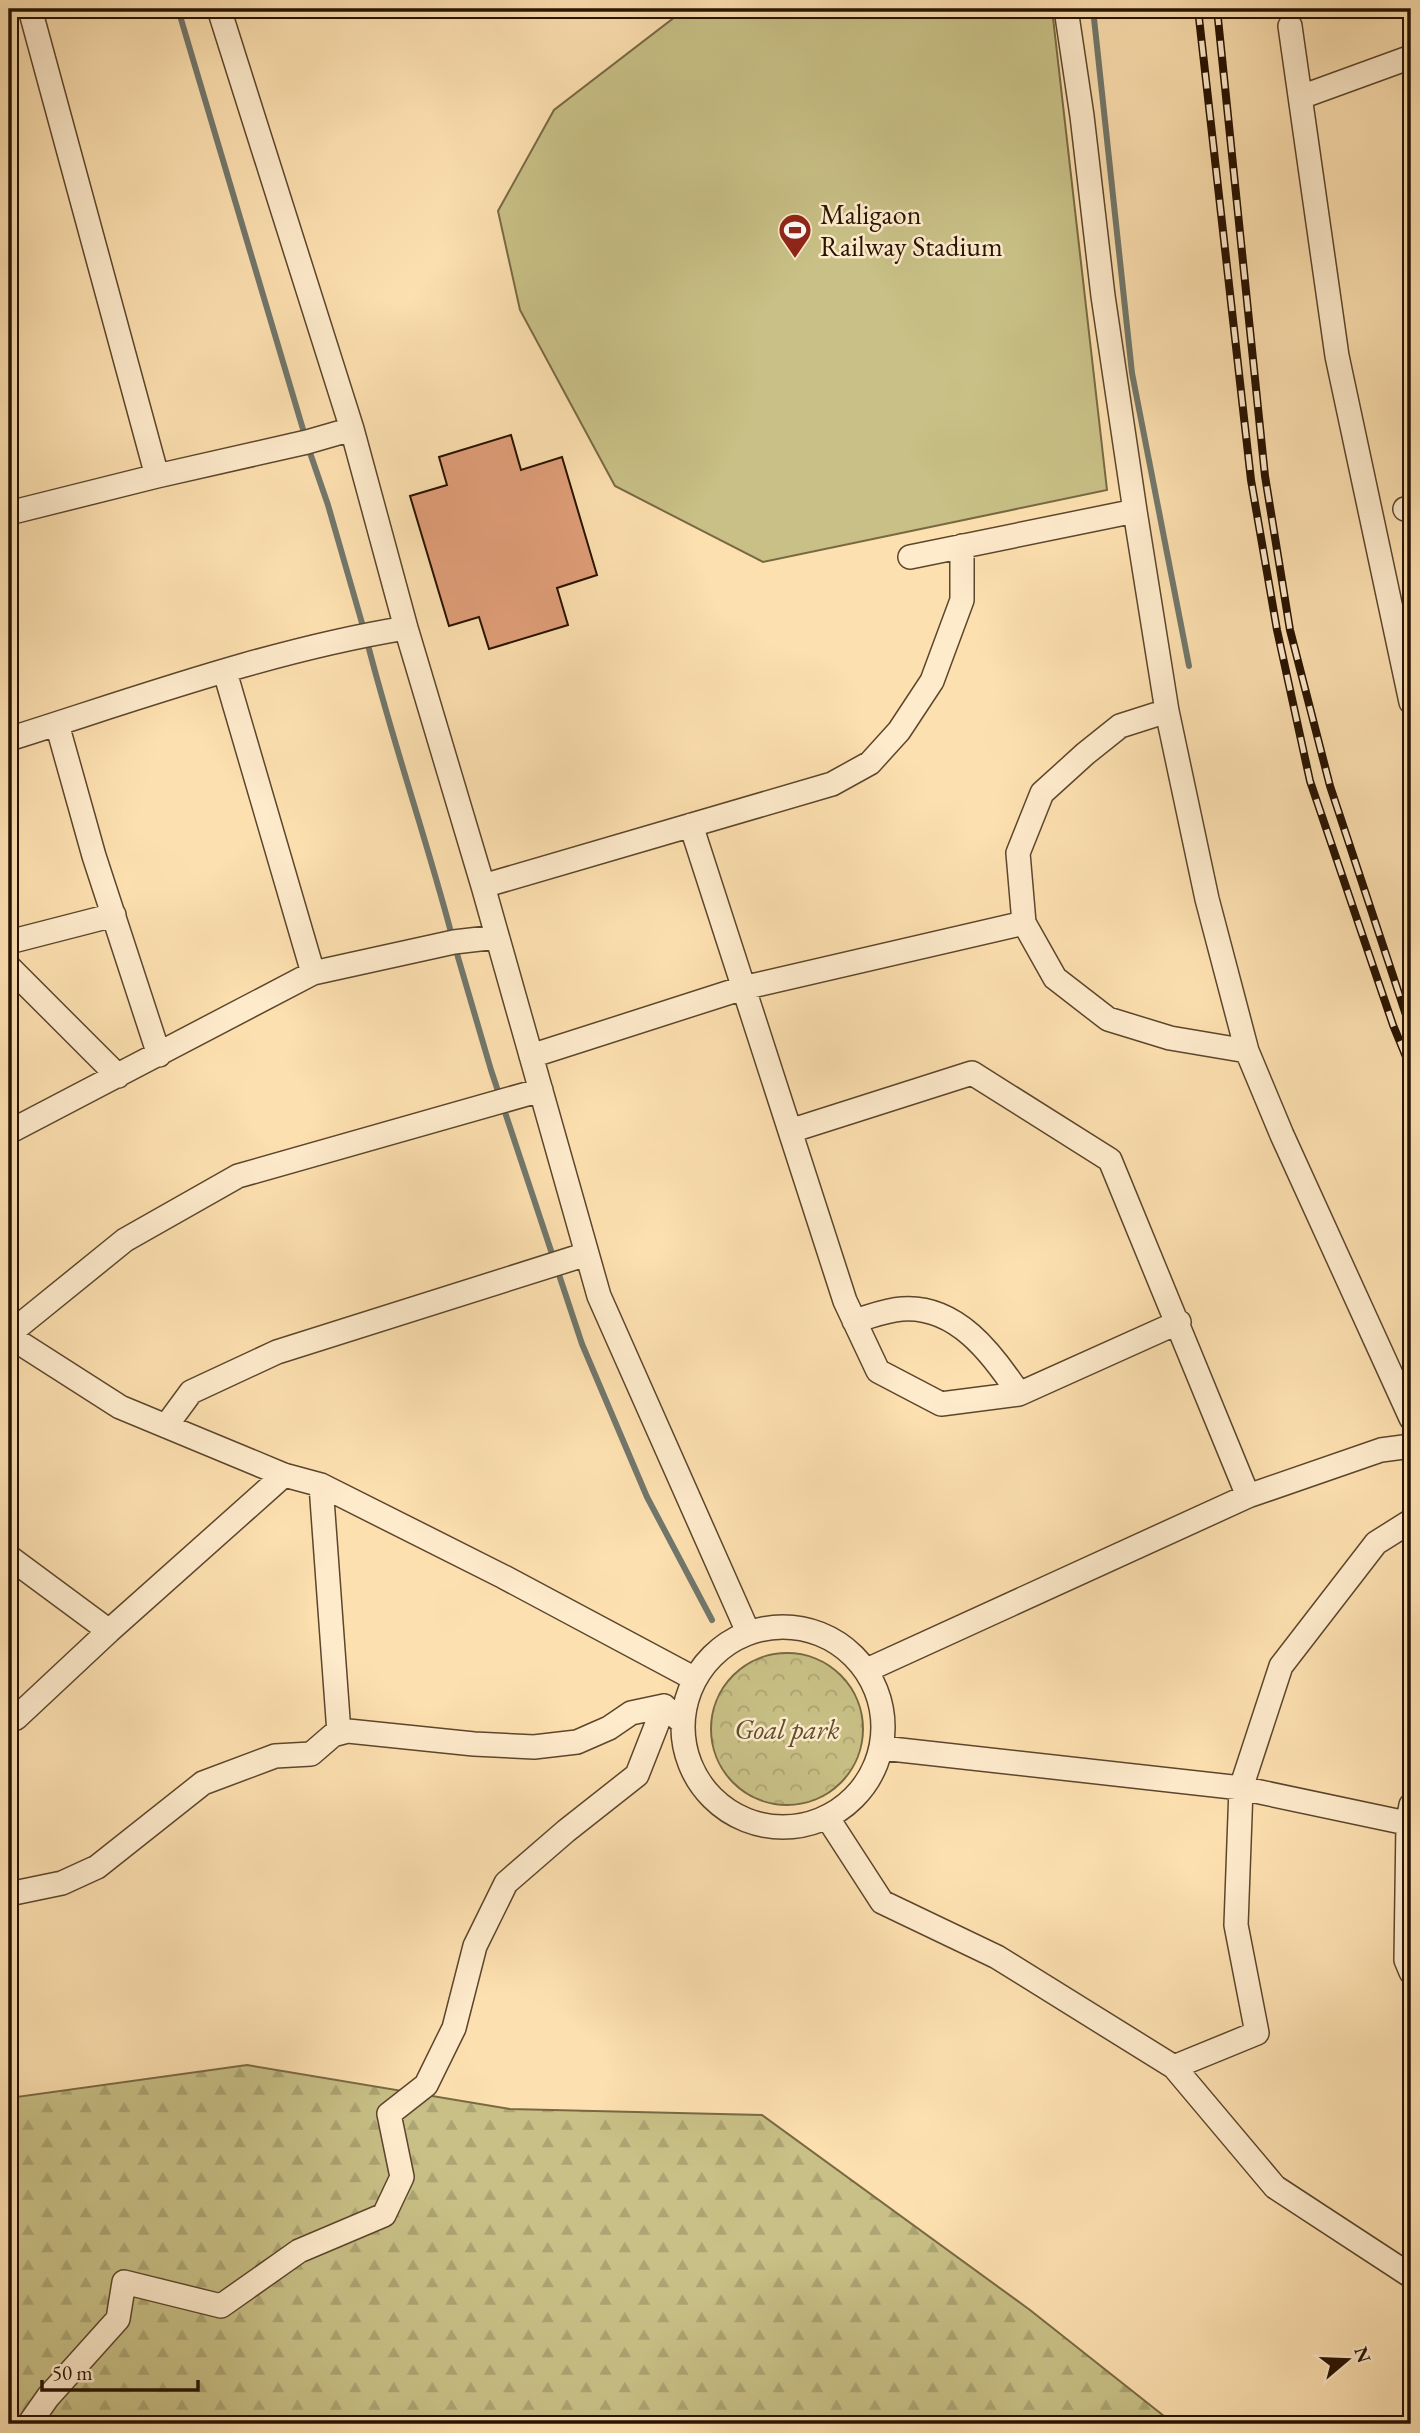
<svg xmlns="http://www.w3.org/2000/svg" width="1420" height="2433" font-family="'EB Garamond',serif">
	<style>
		.forest { fill: url(#forest-firs); stroke: #786943; stroke-width: 2 }
		.park { fill: url(#park-crowns); stroke: #786943; stroke-width: 2 }
		.pitch { fill: #c8c086; stroke: #786943; stroke-width: 2 }
		.lines { fill: none; stroke-linecap: round; stroke-linejoin: round }
		.stream { stroke: #71776c; stroke-width: 6 }
		.building { fill: #e09e79; stroke: #271200; stroke-width: 2 }
		.minor-casing { stroke: #5c462c; stroke-width: 26 }
		.minor { stroke: #feebcc; stroke-width: 23 }
		.rail-casing { stroke: #271200; stroke-width: 8 }
		.rail { stroke: #feebcc; stroke-width: 5; stroke-dasharray: 16; stroke-linecap: butt }
		.labels { text-anchor: middle; dominant-baseline: central; stroke-width: 5; stroke-linejoin: round; paint-order: stroke }
		.poi-label { font-size: 28px; fill: #271200; stroke: #feebcc; text-anchor: start }
		.park-label { font-size: 28px; font-style: italic; fill: #5f4f2f; stroke: #feebcc }
	</style>
	<defs>
		<pattern id="forest-firs" width="22" height="20" patternUnits="userSpaceOnUse" patternTransform="scale(1.75)"><rect width="22" height="20" fill="#c8c086"/><path d="M5 1l3.5 6h-7zM16 11l3.5 6h-7z" fill="#aca472"/></pattern>
		<pattern id="park-crowns" width="20" height="18" patternUnits="userSpaceOnUse" patternTransform="scale(1.75)"><rect width="20" height="18" fill="#c8c086"/><path d="M2 6a3 3 0 1 1 6 0M12 15a3 3 0 1 1 6 0" fill="none" stroke="#aca472"/></pattern>
	</defs>
	<rect width="100%" height="100%" fill="#fde0b0"/>
	<filter id="stains"><feTurbulence type="fractalNoise" baseFrequency=".00286" numOctaves="4"/><feColorMatrix values="0 0 0 0 .2 0 0 0 0 .09 0 0 0 0 .02 0 0 0 .5 -.17"/></filter>
	<radialGradient id="worn" r=".72"><stop offset=".6" stop-color="#630" stop-opacity="0"/><stop offset="1" stop-color="#630" stop-opacity=".3"/></radialGradient>
	<path class="forest" d="M247,2065L510,2109L762,2115L1030,2310L1174,2424H9V2098Z"/>
	<path class="park" d="M711 1729a76 76 0 1 1 152 0a76 76 0 1 1-152 0Z"/>
	<path class="pitch" d="M682,9H1052L1107,490L763,562L615,486L520,310L498,211L554,110L680,13Z"/>
	<g class="lines">
		<path class="stream" d="M178,9L305,436
			M1093,9L1132,373L1189,666
			M308,447L328,505L364,630
			M367,641C392,740 426,837 452,936
			M455,947L491,1070L582,1344L647,1497L712,1620"/>
	</g>
	<path class="building" d="M511,435L521,470L562,457L597,575L557,588L568,625L489,649L479,617L449,626L410,496L447,485L439,457Z"/>
	<g class="lines">
		<defs>
			<path id="minor" d="M30,9L157,476
				M219,9L352,429L406,628L483,886L599,1296L748,1632
				M1066,9L1082,116L1103,296L1135,511L1167,711L1207,899L1247,1051L1282,1135L1411,1418
				M1290,26L1337,356L1411,702
				M1301,97L1411,57
				M1405,509L1411,511
				M9,513L157,476L307,442L352,429
				M910,557L1135,511
				M225,672L313,973
				M1167,711L1120,726L1085,754L1042,793L1018,853L1024,923L1055,978L1108,1019L1170,1038L1247,1051
				M57,724L94,856L159,1055
				M9,739C139,698 271,650 406,628
				M691,825L845,1301L878,1371L941,1404L1019,1394L1179,1322
				M483,886L832,784L870,763L899,731L932,681L962,600V546
				M9,942L114,915
				M9,967L118,1076
				M531,1056L743,988L1024,923
				M790,1131L972,1073L1110,1160L1248,1496
				M9,1132L313,973L454,942L497,937
				M854,1321C869,1317 886,1310 902,1309C956,1305 992,1353 1019,1394
				M9,1334L125,1240L238,1176L541,1090
				M9,1336L120,1407L284,1475L321,1485L504,1577L695,1679
				M166,1426L191,1392L277,1352L587,1254
				M321,1485L339,1733
				M9,1557L109,1631
				M683 1727a100 100 0 1 1 200 0a100 100 0 1 1-200 0Z
				M867,1670L1248,1496L1381,1450L1411,1446
				M16,1718L109,1631L284,1475
				M882,1748L1241,1788L1411,1824
				M1411,1805L1408,1823L1406,1960L1411,1972
				M827,1817L882,1902L997,1957L1174,2067L1275,2187L1411,2276
				M9,1894L62,1883L97,1867L203,1783L275,1756L311,1754L333,1735L348,1731L474,1744L534,1747L577,1742L609,1728L631,1713L664,1706
				M1174,2067L1257,2033L1236,1925L1241,1788L1281,1666L1376,1543L1411,1521
				M29,2424L48,2397L118,2319L124,2282L221,2306L299,2251L384,2215L402,2177L389,2114L426,2085L454,2028L475,1946L506,1883L566,1831L637,1775L664,1706L683,1723"/>
		</defs>
		<use href="#minor" class="minor-casing"/>
		<use href="#minor" class="minor"/>
		<defs>
			<path id="rail" d="M1198,9L1251,480L1277,630L1310,781L1393,1025L1411,1069
				M1217,9L1265,476L1290,630L1330,786L1411,1030"/>
		</defs>
		<use href="#rail" class="rail-casing"/>
		<use href="#rail" class="rail"/>
	</g>
	<defs>
		<symbol id="stadium-pin" viewBox="-11 -11 22 30"><path d="M0 17L-7.5 6A9.5 9.5 0 1 1 7.5 6Z" fill="#8f2418" stroke="#feebcc"/><path d="M0-5a6.5 5 0 1 0 0 10a6.5 5 0 1 0 0-10ZM-3.5-1.8h7v3.6h-7Z" fill="#fff"/></symbol>
	</defs>
	<g fill-rule="evenodd">
		<use href="#stadium-pin" x="776" y="211" width="38" height="52"/>
	</g>
	<g class="labels">
		<g class="poi-label">
			<text x="820" y="214">Maligaon<tspan x="820" dy="32">Railway Stadium</tspan></text>
		</g>
		<g class="park-label">
			<text x="787" y="1729">Goal park</text>
		</g>
	</g>
	<rect width="1420" height="2433" fill="none" stroke="#fde0b0" stroke-width="35"/>
	<rect x="10" y="10" width="1399" height="2412" fill="none" stroke="#271200" stroke-width="3.5"/>
	<rect x="18" y="18" width="1385" height="2398" fill="none" stroke="#271200" stroke-width="2"/>
	<g transform="translate(1347 2360) rotate(71)" stroke="#feebcc" stroke-width="5" paint-order="stroke">
	<path d="M0-5L12 26L0 18L-12 26Z" fill="#271200"/>
	<text y="-10" font-size="19" font-weight="bold" text-anchor="middle" fill="#271200">N</text>
	</g>
	<path d="M42 2380v10h156v-10" fill="none" stroke="#271200" stroke-width="3.5"/>
	<text x="52" y="2380" font-size="21" fill="#271200" stroke="#feebcc" stroke-width="5" paint-order="stroke">50 m</text>
	<rect width="100%" height="100%" filter="url(#stains)"/>
	<rect width="100%" height="100%" fill="url(#worn)"/>
</svg>
